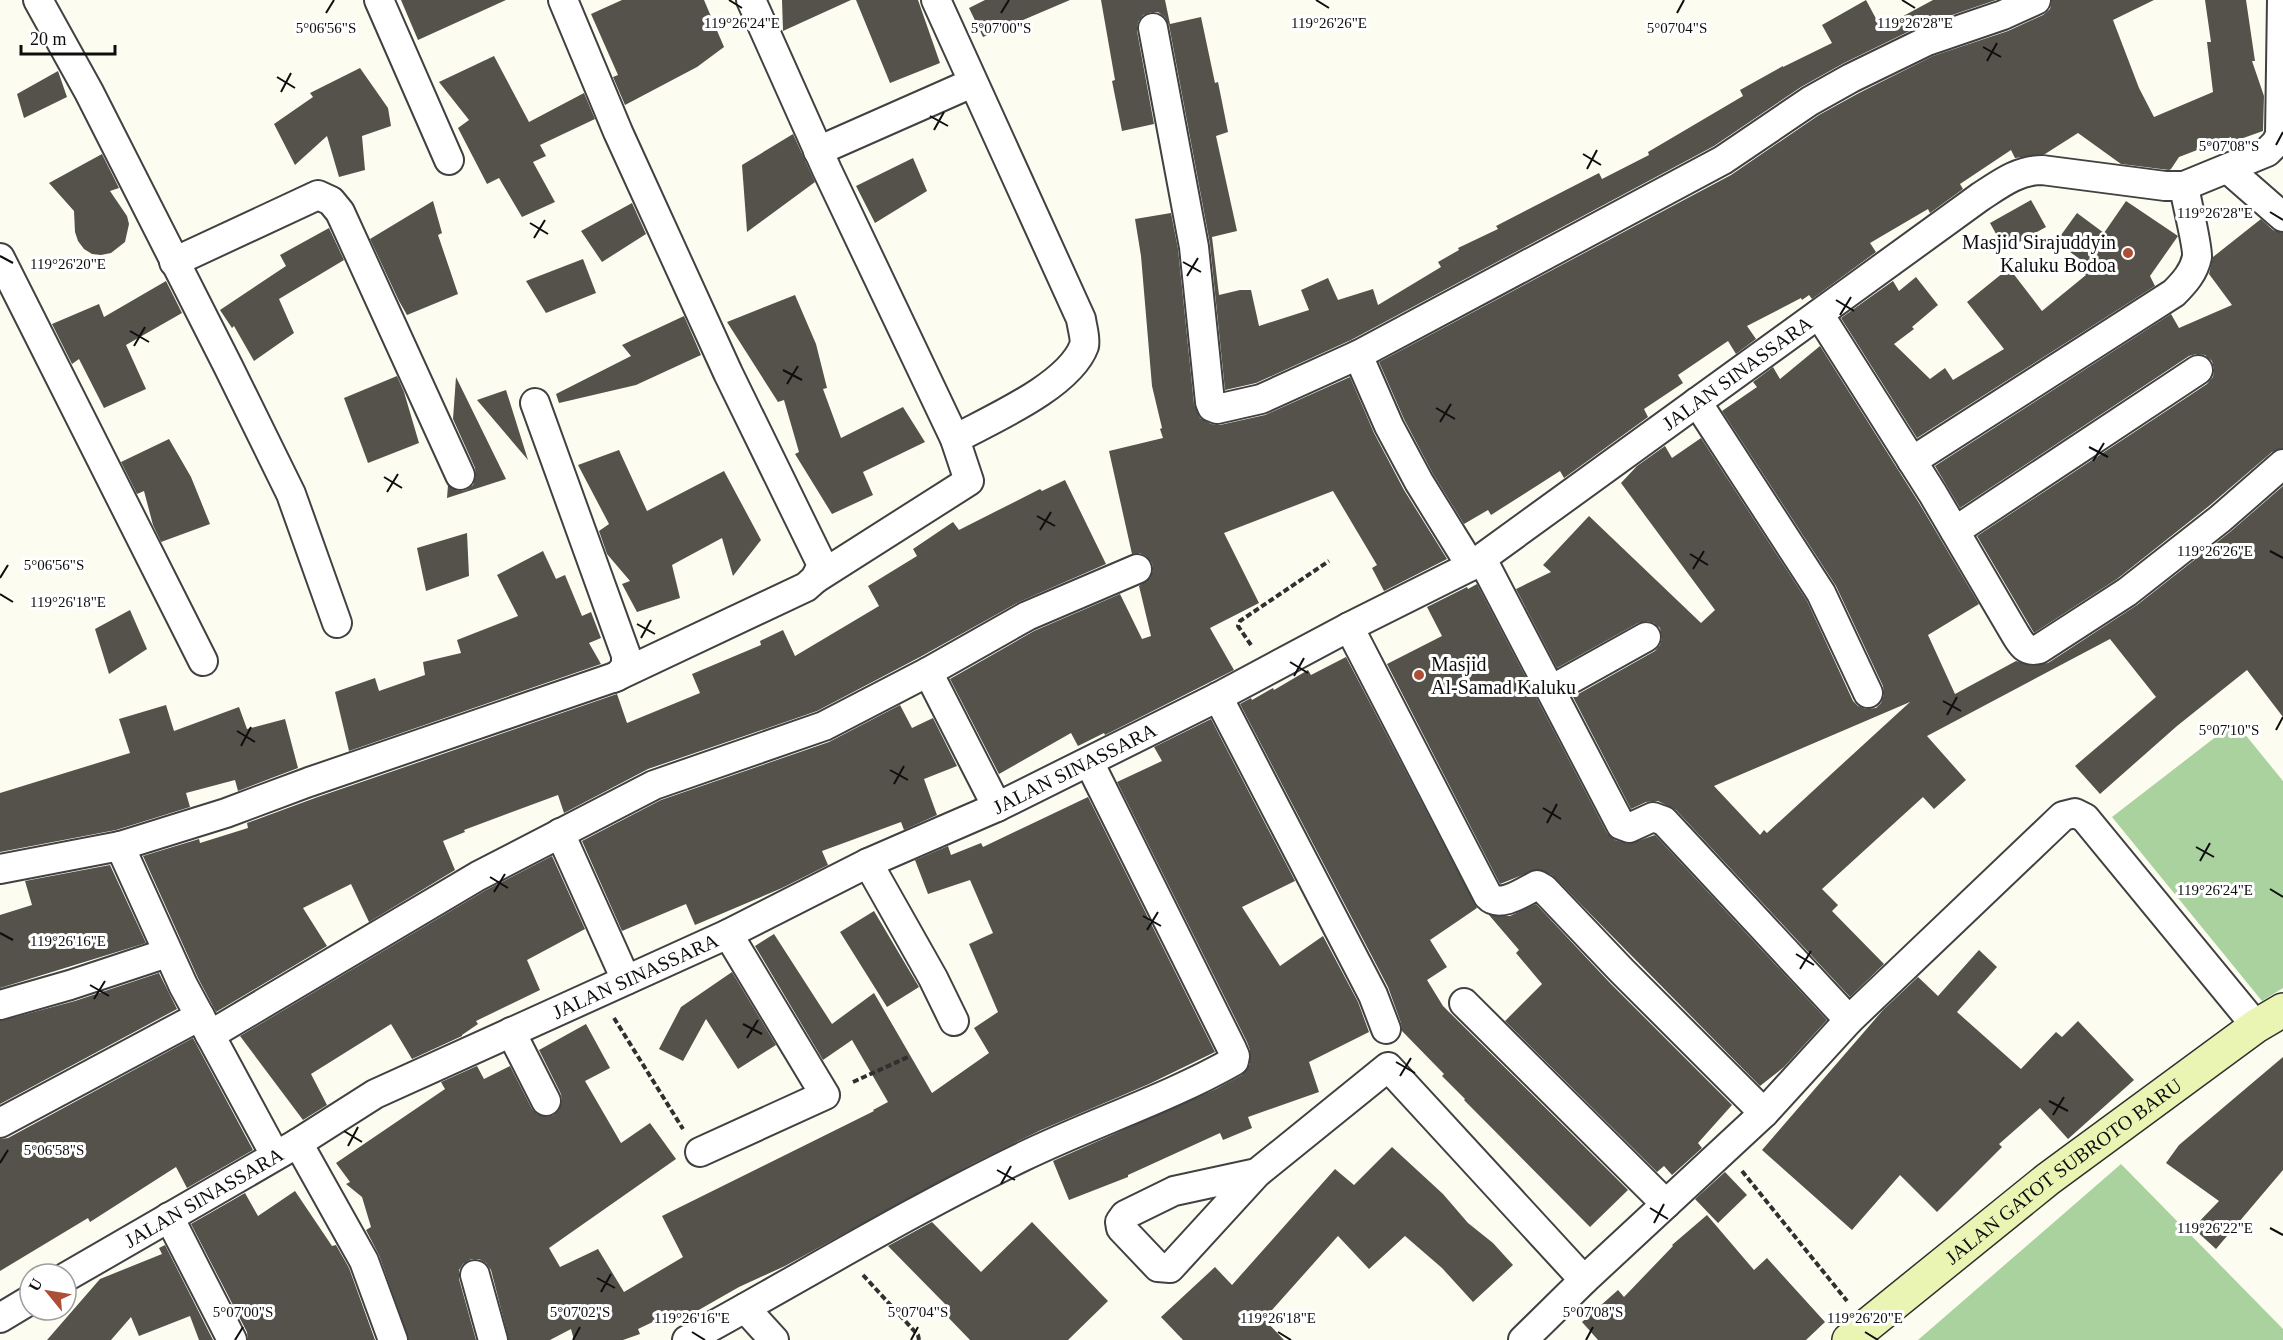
<svg xmlns="http://www.w3.org/2000/svg" width="2283" height="1340" font-family="Georgia,serif">
	<style>
		.forest { fill: #a9d29f }
		.building { fill: #55514b; fill-rule: evenodd }
		.lines { fill: none; stroke-linecap: round; stroke-linejoin: round }
		.street-casing { stroke: #414141; stroke-width: 32 }
		.secondary-casing { stroke: #303030; stroke-width: 36 }
		.path { stroke: #303030; stroke-width: 4; stroke-dasharray: 6 3; stroke-linecap: butt }
		.street { stroke: #fff; stroke-width: 28 }
		.secondary { stroke: #ebf5b3; stroke-width: 33 }
		.ticks { fill: none; stroke: #0e0e0e; stroke-width: 2 }
		.poi-dot { fill: #ac4f37; stroke: #fff; stroke-width: 2 }
		.labels { text-anchor: middle; dominant-baseline: central; stroke-width: 6; stroke-linejoin: round; paint-order: stroke }
		.poi-label { font-size: 20px; fill: #0e0e0e; stroke: #fff; text-anchor: end }
		.street-label { font-size: 20px; fill: #0e0e0e; stroke: #fff }
		.ticks-label { font-size: 15px; text-anchor: middle; fill: #0e0e0e; stroke: #fff; stroke-width: 6; stroke-linejoin: round; paint-order: stroke }
	</style>
	<rect width="100%" height="100%" fill="#fcfdf0"/>
	<path class="forest" d="M2235,722L2283,781V988L2262,1001L2112,817Z
		M2121,1164L2283,1329V1340H1918Z"/>
	<path class="building" d="M401,0H506L418,40Z
		M622,0H704L724,47L697,67L625,105L613,77L618,75L591,14Z
		M782,0H851L783,31Z
		M856,0H918L940,63L890,83Z
		M985,0H1070L983,37L969,8Z
		M1101,0H1165L1170,24L1201,17L1215,83L1218,82L1228,132L1216,136L1237,231L1212,237L1219,295L1240,290H1251L1259,326L1309,310L1301,290L1328,278L1338,300L1373,289L1378,305L1441,267L1438,262L1459,250L1458,248L1498,229L1496,226L1599,173L1602,179L1649,155L1648,152L1743,96L1740,90L1783,66V67L1832,43L1822,25L1866,0L1881,28L1933,0H1996L1920,26L1844,63L1801,87L1714,146L1351,340L1256,383L1225,390L1210,244L1169,25L1165,17L1158,12H1151L1143,15L1138,22L1137,31L1154,124L1122,131L1112,81L1115,80Z
		M2052,0H2154L2113,20L2139,88L2154,117L2213,92L2207,42H2211L2205,0H2246L2255,61H2252L2264,96L2263,131L2232,142L2231,137L2179,157L2171,169L2169,170L2121,164L2078,133L2045,154L2015,158L2011,150L1960,184L1963,189L1930,213L1928,209L1870,243L1876,252L1812,299L1809,295L1802,300L1801,298L1747,326L1756,339L1736,354L1728,341L1678,375L1683,383L1644,409L1648,417L1564,478L1560,471L1491,515L1488,510L1464,524L1433,474L1404,419L1379,362L1731,175L1819,115L1859,93L1933,56L2008,31L2043,15L2050,9Z
		M494,56L529,122L584,93L595,119L540,145L546,156L533,162L555,202L522,217L499,178L487,184L458,128L469,120L439,82Z
		M360,68L388,108L391,126L362,136L365,170L339,177L327,136L295,165L274,124L313,97L310,93Z
		M58,71L67,97L24,118L17,94Z
		M793,134L815,182L747,232L742,165Z
		M102,154L119,188L110,191L127,216L129,224L125,242L111,253L101,255L92,254L84,249L78,241L75,232L74,211L49,183Z
		M913,158L927,191L875,223L856,186Z
		M2031,200L2046,227L2005,250L1990,223Z
		M433,201L442,233L438,235L458,294L407,315L399,301L370,239Z
		M2126,201L2178,236L2150,276L2155,286L1917,438L1841,318L1893,281L1899,291L1916,277L1938,305L1912,327L1914,329L1894,344L1930,379L1945,368L1953,380L2004,349L1967,302L2009,268L2042,311L2086,275L2079,270L2084,262L2056,242L2077,213L2104,233Z
		M632,203L646,234L602,262L581,231Z
		M1171,213L1178,249L1194,404L1200,418L1211,424L1220,425L1265,415L1350,377L1374,433L1404,490L1447,559L1384,591L1372,568L1377,565L1333,491L1224,533L1259,603L1210,628L1234,670L1105,735L1104,733L1078,746L1071,733L999,774L950,679L1034,631L1120,594L1142,639L1151,636L1139,586L1150,578L1153,570L1152,563L1146,556L1140,553L1132,554L1109,451L1163,438L1160,429L1162,428L1152,386L1141,256L1135,219Z
		M2261,219L2273,230L2283,233V448L2272,452L2209,506L2117,579L2034,633L1977,536L2207,384L2213,377L2214,370L2212,361L2205,355L2196,354L2189,356L1960,508L1935,466L2171,314L2179,328L2232,305L2209,274L2213,257Z
		M329,228L344,260L279,299L294,333L254,361L234,326L232,328L220,310L286,266L280,255Z
		M583,259L596,293L546,313L526,281Z
		M166,281L182,313L126,345L146,389L104,408L79,359L72,364L52,324L99,304L104,317Z
		M795,295L816,344L827,388L823,389L841,438L903,407L925,442L863,472L873,495L832,514L795,454L799,452L784,400L778,402L727,322Z
		M684,316L701,355L636,385L559,403L556,394L631,356L622,345Z
		M1820,346L1919,503L1979,604L1928,635L1955,694L2016,661L2033,666L2048,663L2137,605L2230,532L2283,486V717L2247,670L2177,726L2100,794L2075,766L2156,697L2110,639L1927,736L1966,780L1934,809L1923,797L1822,889L1838,905L1832,911L1884,964L1850,997L1676,810L1658,801L1646,802L1631,809L1573,697L1655,651L1660,645L1662,638L1660,628L1654,623L1647,621L1638,623L1557,668L1516,589L1551,572L1543,565L1589,516L1701,623L1715,610L1621,483L1637,466L1665,446L1672,458L1701,438L1807,601L1853,701L1858,706L1866,709L1876,708L1881,703L1884,695L1883,686L1836,586L1722,411L1757,387L1753,382L1773,367L1780,379ZM1910,702L1767,833L1764,830L1760,835L1714,786Z
		M397,376L404,392L419,443L368,463L344,398Z
		M456,377L506,479L447,498L448,485L458,491L466,490L473,485L476,476L475,468L453,419Z
		M506,390L528,460L477,400Z
		M169,439L191,477L210,524L161,542L153,525L144,491L137,494L121,462Z
		M619,450L647,511L724,471L761,540L733,576L722,538L672,565L680,598L637,612L622,584L630,581L607,554L599,531L609,524L578,465Z
		M1065,480L1106,564L1019,602L920,657L817,711L648,769L564,813L558,795L464,830L465,832L443,841L455,870L369,922L351,884L303,908L327,946L216,1012L198,978L143,856L199,839L200,843L248,828L247,823L315,798L617,694L627,723L700,693L692,674L761,645L760,641L783,630L795,656L879,606L868,586L917,556L913,549L953,522L959,530L1040,489L1042,491Z
		M467,533L469,576L426,591L417,548Z
		M543,551L556,579L565,575L582,616L591,612L601,638L589,643L601,664L349,751L335,692L375,678L379,691L425,675L423,662L461,653L457,640L518,616L497,575Z
		M1477,584L1607,833L1615,840L1629,844L1655,835L1827,1020L1784,1067L1760,1086L1552,875L1537,869L1500,884L1387,664L1442,636L1427,607L1467,587L1468,589Z
		M130,610L147,649L109,674L95,629Z
		M1346,657L1477,908L1430,940L1447,967L1427,980L1443,1006L1628,1190L1590,1227L1464,1100L1465,1099L1442,1076L1444,1074L1402,1031L1401,1023L1388,987L1240,704L1251,698L1252,700L1273,688L1274,690L1308,670L1311,675Z
		M166,705L174,731L239,707L247,729L285,719L298,768L238,791L235,780L186,793L190,807L116,830L0,852V793L130,753L119,719Z
		M900,705L912,728L933,718L957,766L924,779L937,815L904,830L901,822L822,851L828,865L782,888L695,925L686,904L622,931L582,841L661,800L829,742Z
		M1211,719L1295,881L1242,907L1280,966L1323,936L1358,1002L1369,1032L1309,1062L1319,1092L1248,1117L1252,1128L1223,1140L1220,1133L1128,1175V1177L1069,1200L1053,1161L1216,1089L1242,1075L1250,1064V1050L1247,1042L1117,782L1162,761L1154,747Z
		M1088,797L1215,1052L1149,1084L1041,1130L972,1164L785,1266L739,1287L683,1319L678,1310L638,1329L640,1334L623,1340H574L571,1329L550,1340H509L491,1270L486,1263L479,1259H471L463,1264L459,1270V1279L476,1340H409L379,1255L366,1230L371,1227L362,1197L346,1184L350,1182L336,1163L445,1089L441,1082L477,1066L484,1079L510,1066L532,1109L537,1114L545,1117L554,1115L559,1110L562,1102L561,1094L539,1050L586,1024L610,1068L585,1081L621,1143L650,1123L676,1159L549,1248L560,1267L598,1249L624,1292L683,1257L662,1216L874,1111L873,1110L888,1102L852,1040L823,1060L755,946L774,934L832,1024L874,993L932,1093L989,1053L974,1028L998,1012L969,944L993,933L970,880L928,894L915,860L948,846L951,855L981,843L983,847Z
		M552,856L585,929L527,960L540,990L476,1021L478,1024L462,1035V1036L412,1059L391,1024L311,1074L327,1105L303,1120L240,1036L486,890Z
		M110,865L146,943L0,988V915L32,905L25,881Z
		M1536,904L1610,983L1732,1105L1698,1143L1702,1148L1672,1175L1664,1166L1657,1172L1505,1021L1542,984L1516,953L1519,950L1489,915L1510,916Z
		M874,911L919,987L887,1007L840,932Z
		M1979,950L1997,967L1957,1012L2021,1069L2056,1032L2062,1037L2078,1021L2134,1080L2068,1139L2040,1108L1999,1144L2002,1147L1937,1212L1900,1175L1852,1230L1762,1150L1883,1010L1918,977L1938,996Z
		M732,972L776,1045L738,1069L706,1019L683,1061L659,1049L681,1007Z
		M159,973L177,1009L0,1104V1021L75,1001Z
		M193,1038L253,1150L187,1188L176,1167L90,1222L88,1218L0,1271V1139L8,1138Z
		M2283,1057V1170L2216,1249L2193,1228L2219,1201L2166,1163L2179,1145Z
		M1392,1147L1443,1194L1468,1223L1493,1243L1513,1265L1473,1302L1442,1268L1405,1236L1369,1269L1338,1236L1264,1319L1284,1340H1183L1161,1317L1215,1267L1232,1285L1335,1169L1354,1185Z
		M1725,1172L1747,1195L1718,1223L1695,1199Z
		M295,1191L332,1246L336,1245L349,1268L375,1340H248L247,1332L191,1224L245,1193L258,1216Z
		M1707,1215L1754,1270L1767,1258L1825,1322L1806,1340H1598L1582,1322L1618,1290L1624,1297L1673,1246L1672,1245Z
		M932,1222L981,1272L1032,1222L1108,1301L1068,1340H970L941,1310L946,1305L888,1246Z
		M165,1245L213,1340H199L190,1316L139,1336L131,1317L111,1340H47L100,1279L162,1254L159,1248Z"/>
	<g class="lines">
		<defs>
			<g id="street">
				<path d="M38,0L89,92L228,366L291,494L337,623"/>
				<path d="M379,0L449,160"/>
				<path d="M563,0L618,132L728,373L822,565L815,579L806,587L613,678"/>
				<path d="M751,0L827,170L955,439L969,481L815,579"/>
				<path d="M936,0L1081,319C1082,327 1086,339 1084,346C1069,386 992,419 955,439"/>
				<path d="M1153,28L1194,247L1210,402L1212,407L1217,409L1261,399L1358,355L1723,160L1810,101L1851,78L1927,41L2003,15L2036,0"/>
				<path d="M818,151L972,83"/>
				<path d="M2228,169L2283,217"/>
				<path d="M0,258L203,661"/>
				<path d="M174,262L318,195L331,201L340,212L460,475"/>
				<path d="M1819,314L1933,494L2014,632C2020,642 2025,653 2039,649L2127,592L2220,519L2283,464"/>
				<path d="M1358,355L1389,426L1419,482L1471,566"/>
				<path d="M1697,402L1821,593L1868,693"/>
				<path d="M1912,461L2174,293C2184,283 2194,272 2197,257C2198,246 2186,200 2184,186"/>
				<path d="M1955,531L2198,370"/>
				<path d="M1482,559L1621,825L1629,828L1653,817L1664,821L1849,1020"/>
				<path d="M1349,627L1488,896C1500,909 1525,891 1537,885L1544,889L1622,971L1764,1113"/>
				<path d="M928,672L997,807"/>
				<path d="M1551,690L1646,637"/>
				<path d="M1218,697L1373,995L1386,1029"/>
				<path d="M560,833L626,980"/>
				<path d="M120,846L183,985L275,1155"/>
				<path d="M868,863L933,978L954,1021"/>
				<path d="M0,869L120,846L226,813L309,782L618,676L626,666V655L535,403"/>
				<path d="M1464,1003L1666,1204"/>
				<path d="M0,1005L70,985L167,953"/>
				<path d="M511,1032L546,1101"/>
				<path d="M210,1035L478,876L654,785L824,726L928,672L1027,616L1137,569"/>
				<path d="M0,1123L200,1016"/>
				<path d="M298,1143L364,1261L393,1340"/>
				<path d="M700,1152L825,1095L728,934"/>
				<path d="M1257,1173L1170,1268L1158,1267L1121,1228L1120,1222L1125,1215L1174,1191L1257,1173L1388,1067L1584,1280"/>
				<path d="M169,1217L232,1340"/>
				<path d="M475,1275L493,1340"/>
				<path id="s1" d="M66,1277L298,1143L375,1094L728,934L868,863L997,807L1218,697L1349,627L1471,566L1980,197C2000,184 2018,170 2042,170L2165,186H2184L2267,152L2276,143L2280,135L2282,0"/>
				<path d="M745,1308L774,1340"/>
				<path d="M0,1318L30,1300"/>
				<path d="M687,1340C799,1279 908,1212 1022,1157C1092,1123 1167,1099 1234,1061L1235,1056L1232,1049L1089,762"/>
				<path d="M1523,1340L1584,1280L1764,1113L1849,1020L2063,816L2075,813L2085,818L2256,1026"/>
			</g>
			<g id="secondary">
				<path id="s2" d="M1849,1340L2048,1179L2256,1026L2283,1010"/>
			</g>
		</defs>
		<use href="#street" class="street-casing"/>
		<use href="#secondary" class="secondary-casing"/>
		<path class="path" d="M1251,645L1238,626L1240,621L1329,561
			M614,1018L683,1129
			M853,1082L908,1057
			M1742,1171L1847,1301
			M863,1275L918,1335L919,1340"/>
		<use href="#street" class="street"/>
		<use href="#secondary" class="secondary"/>
	</g>
	<path class="ticks" d="M729,0L742,8M1316,0L1329,8M1902,0L1915,8M326,13L334,0M1001,13L1009,0M1677,13L1684,0M1983,47L2001,57M1987,61L1997,43M277,77L295,88M281,92L291,73M930,116L948,126M934,130L944,112M2276,145L2283,132M1583,154L1601,165M1587,169L1597,150M2270,212L2283,220M530,223L548,234M534,238L545,220M0,256L13,263M1183,262L1201,272M1187,276L1198,258M1836,300L1854,311M1840,315L1851,297M130,331L149,342M134,346L145,327M783,370L802,380M787,384L798,366M1436,408L1455,419M1440,422L1451,404M2089,447L2108,457M2093,461L2104,443M384,477L402,488M387,492L398,474M1037,516L1055,526M1040,530L1051,512M2270,551L2283,558M1690,554L1708,565M1693,569L1704,551M0,578L8,565M0,594L13,602M637,624L655,634M641,638L651,620M1290,662L1308,673M1294,676L1304,658M1943,701L1961,711M1947,715L1957,697M2276,730L2283,717M237,731L255,742M241,746L251,727M890,770L908,780M894,784L904,766M1543,808L1561,819M1547,823L1557,804M2196,847L2214,857M2200,861L2210,843M490,877L508,888M2270,889L2283,897M494,892L505,874M1143,916L1161,926M1147,930L1158,912M0,933L13,940M1796,954L1814,965M1800,969L1811,951M90,985L109,996M94,999L105,981M743,1024L762,1034M747,1038L758,1020M1396,1062L1415,1073M1400,1076L1411,1058M2049,1101L2068,1111M2053,1115L2064,1097M344,1131L362,1142M348,1146L358,1127M0,1163L8,1150M997,1170L1015,1180M1001,1184L1011,1166M1650,1208L1668,1219M1654,1223L1664,1204M2270,1228L2283,1235M597,1278L615,1288M601,1292L611,1274M692,1332L705,1340M1278,1332L1291,1340M1865,1332L1878,1340M235,1340L243,1327M573,1340L580,1327M911,1340L918,1327M1586,1340L1593,1327"/>
	<g class="poi-dot">
		<circle cx="2128" cy="253" r="6"/>
		<circle cx="1419" cy="675" r="6"/>
	</g>
	<g class="labels">
		<g class="poi-label">
			<text x="2116" y="242">Masjid Sirajuddyin<tspan x="2116" dy="23">Kaluku Bodoa</tspan></text>
			<text x="1431" y="664" text-anchor="start">Masjid<tspan x="1431" dy="23">Al-Samad Kaluku</tspan></text>
		</g>
		<g class="street-label">
			<text stroke="none"><textPath href="#s1" startOffset="1905">JALAN SINASSARA</textPath></text>
			<text stroke="none"><textPath href="#s1" startOffset="1131">JALAN SINASSARA</textPath></text>
			<text stroke="none"><textPath href="#s1" startOffset="645">JALAN SINASSARA</textPath></text>
			<text stroke="none"><textPath href="#s2" startOffset="273">JALAN GATOT SUBROTO BARU</textPath></text>
			<text stroke="none"><textPath href="#s1" startOffset="159">JALAN SINASSARA</textPath></text>
		</g>
	</g>
	<g class="ticks-label">
		<text x="1329" y="28">119°26'26"E</text>
		<text x="1915" y="28">119°26'28"E</text>
		<text x="742" y="28">119°26'24"E</text>
		<text x="326" y="33">5°06'56"S</text>
		<text x="1001" y="33">5°07'00"S</text>
		<text x="1677" y="33">5°07'04"S</text>
		<text x="2229" y="151">5°07'08"S</text>
		<text x="2215" y="218">119°26'28"E</text>
		<text x="68" y="269">119°26'20"E</text>
		<text x="2215" y="556">119°26'26"E</text>
		<text x="54" y="570">5°06'56"S</text>
		<text x="68" y="607">119°26'18"E</text>
		<text x="2229" y="735">5°07'10"S</text>
		<text x="2215" y="895">119°26'24"E</text>
		<text x="68" y="946">119°26'16"E</text>
		<text x="54" y="1155">5°06'58"S</text>
		<text x="2215" y="1233">119°26'22"E</text>
		<text x="243" y="1317">5°07'00"S</text>
		<text x="580" y="1317">5°07'02"S</text>
		<text x="918" y="1317">5°07'04"S</text>
		<text x="1593" y="1317">5°07'08"S</text>
		<text x="692" y="1323">119°26'16"E</text>
		<text x="1278" y="1323">119°26'18"E</text>
		<text x="1865" y="1323">119°26'20"E</text>
	</g>
	<g transform="translate(48 1292) rotate(300)"><circle r="28" fill="#ffffff" stroke="#9f9f9f" stroke-width="1.5"/>
	<path d="M0-4.5L10 22L0 15L-10 22Z" fill="#ac4f37"/>
	<text y="-9" font-size="16" font-weight="bold" text-anchor="middle" fill="#0e0e0e">U</text>
	</g>
	<path d="M21 45v9h94v-9" fill="none" stroke="#0e0e0e" stroke-width="3"/>
	<text x="30" y="45" font-size="18" fill="#0e0e0e" stroke="#ffffff" stroke-width="4.5" paint-order="stroke">20 m</text>
</svg>
